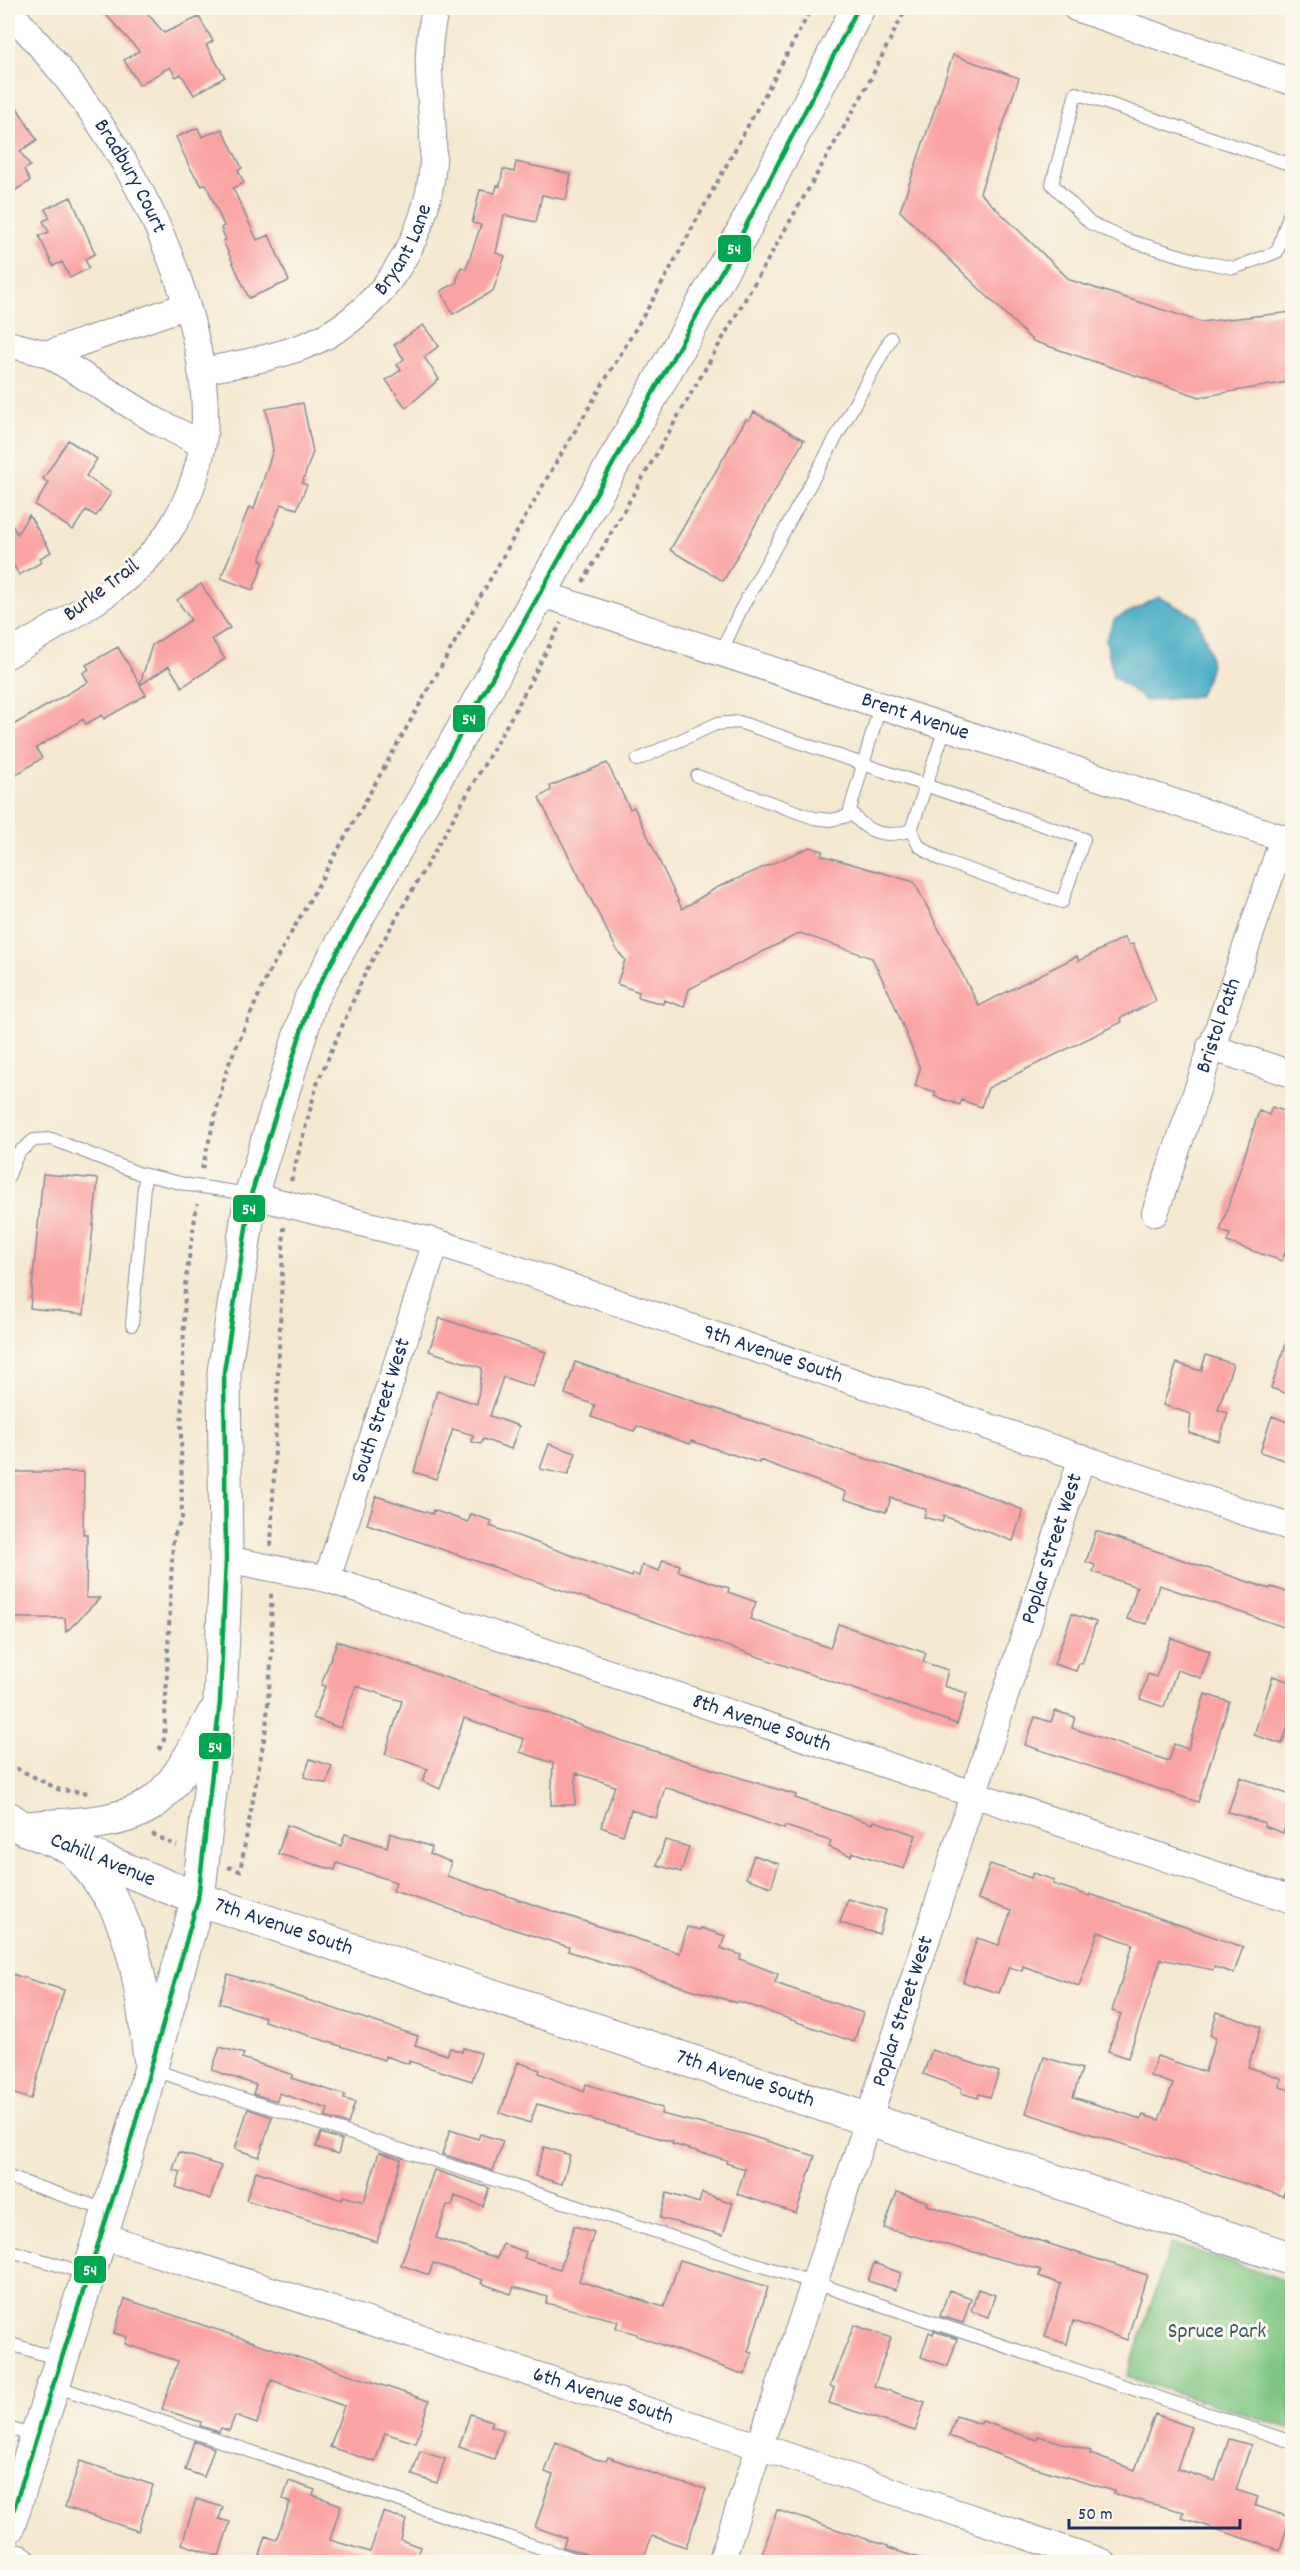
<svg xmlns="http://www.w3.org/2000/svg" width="1300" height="2570" font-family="Dekko,sans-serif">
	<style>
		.green { fill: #7fc682; stroke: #4d7a70; stroke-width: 1.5 }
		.water { fill: #45acc4; stroke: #306e91; stroke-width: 1.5 }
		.building { fill: #f9a3a2 }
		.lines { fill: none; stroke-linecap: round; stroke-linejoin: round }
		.lane-casing { stroke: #888c97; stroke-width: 14 }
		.street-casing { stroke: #888c97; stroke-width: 28 }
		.secondary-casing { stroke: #888c97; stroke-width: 35 }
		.path { stroke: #888c97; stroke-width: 4; stroke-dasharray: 4.5 4.5; stroke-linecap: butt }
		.lane { stroke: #fff; stroke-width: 12 }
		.street { stroke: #fff; stroke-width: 26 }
		.secondary { stroke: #fff; stroke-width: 33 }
		.bus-1-casing { stroke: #fbf7ec; stroke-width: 9 }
		.bus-1 { stroke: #00a651; stroke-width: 4.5 }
		.labels { text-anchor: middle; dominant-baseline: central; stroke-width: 6; stroke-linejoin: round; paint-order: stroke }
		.street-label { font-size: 22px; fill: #1b2f5e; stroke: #fbf7ec }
		.park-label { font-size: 22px; fill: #395c69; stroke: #fbf7ec }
		.line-badge { stroke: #fbf7ec; stroke-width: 2 }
		.badge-label { font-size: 16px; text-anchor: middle; font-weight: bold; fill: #fff }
	</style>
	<rect width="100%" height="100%" fill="#fbf7ec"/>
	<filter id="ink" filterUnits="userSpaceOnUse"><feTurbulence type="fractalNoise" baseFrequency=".0167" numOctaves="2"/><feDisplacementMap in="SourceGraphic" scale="12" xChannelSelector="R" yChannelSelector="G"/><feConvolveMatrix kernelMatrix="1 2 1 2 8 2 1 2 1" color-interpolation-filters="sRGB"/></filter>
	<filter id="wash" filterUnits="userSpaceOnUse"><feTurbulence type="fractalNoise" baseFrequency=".008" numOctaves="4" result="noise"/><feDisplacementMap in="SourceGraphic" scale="24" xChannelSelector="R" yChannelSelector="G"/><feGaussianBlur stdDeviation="1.35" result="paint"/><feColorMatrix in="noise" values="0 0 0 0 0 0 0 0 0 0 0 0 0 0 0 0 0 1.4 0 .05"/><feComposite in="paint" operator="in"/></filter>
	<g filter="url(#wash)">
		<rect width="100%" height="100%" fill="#f4e8d0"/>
		<path class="green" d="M1171,2243L1292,2283V2429L1127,2377Z"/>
		<path class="water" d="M1159,597L1197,617C1210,655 1219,660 1198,696L1146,701L1113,676L1106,639L1115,619Z"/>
		<g id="blocks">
			<path class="building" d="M100,8H143L164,33L199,17L213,41L206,45L225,77L194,95L181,74L176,77L170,67L139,85L124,60L139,51Z
				M953,55L1019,78L980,193L1070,280L1201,322L1293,312V381L1200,397L1033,341L900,211Z
				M8,93L37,140L20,151L30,166L24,170L30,181L8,195Z
				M198,128L202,137L222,129L242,168L238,170L244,183L233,188L257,240L269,235L289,281L249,298L223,241L226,240L221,228L224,226L206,184L202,186L190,168L176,137Z
				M516,162L571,174L566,200L542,195L536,222L504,215L496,253L505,256L493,291L453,314L441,291L456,283L461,267L466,269L481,225L472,223L480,190L495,193L497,185L500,186L503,169L514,172Z
				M71,197L95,254L85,259L89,268L70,278L62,262L53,266L39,236L49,232L43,221L50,218L45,209Z
				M423,325L439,346L424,357L439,379L406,408L386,380L401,370L397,365L404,359L394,345Z
				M303,403L313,452L302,483L307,485L297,509L281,504L260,560L264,562L253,590L221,578L249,507L254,509L273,450L266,409Z
				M754,412L804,440L723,581L670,550L746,419L749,421Z
				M68,440L97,459L86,476L111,493L96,516L86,510L73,530L35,505L49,483L43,479Z
				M29,515L51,552L40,558L42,562L19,575L8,555V517L17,534Z
				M201,584L230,628L212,639L225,659L182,687L169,666L140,685L146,695L104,719L102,715L86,724L83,719L36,748L42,758L8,780V728L88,682L83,673L89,669L86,665L118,647L140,684L152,645L191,620L177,600Z
				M607,763L630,809L634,807L682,909L716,888L810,847L823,851L821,855L914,882L979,1006L1077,956L1079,961L1125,937L1128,945L1133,944L1156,1001L1120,1018L1122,1022L988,1088L981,1107L961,1100L960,1105L934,1096L936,1092L915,1086L920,1069L893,1001L872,958L800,933L689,989L684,1007L664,1000L663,1004L638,997L639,992L617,984L625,960L617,950L539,798L551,790L550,786Z
				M1272,1107L1293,1114V1256L1285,1253L1282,1261L1227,1242L1230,1234L1220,1231L1259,1111L1269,1115Z
				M43,1174L98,1179L84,1314L30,1308Z
				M440,1318L546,1352L533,1387L503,1377L490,1416L519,1426L511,1449L483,1439L481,1444L472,1442L473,1435L453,1429L436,1479L414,1472L437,1391L477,1404L482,1368L429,1351Z
				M1289,1335H1293V1396L1271,1388Z
				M1206,1355L1233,1364L1218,1410L1228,1413L1219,1441L1189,1433L1191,1414L1163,1405L1177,1363L1201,1371Z
				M575,1362L867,1459L977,1492L1023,1510L1013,1541L944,1516L942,1522L924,1517L926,1509L891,1498L886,1512L844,1499L846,1492L760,1460L759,1463L691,1441L690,1444L637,1426L634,1431L591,1417L595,1405L565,1394Z
				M1272,1416L1293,1424V1463L1260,1452Z
				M549,1444L576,1453L568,1475L540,1469Z
				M8,1472H84L83,1534H87L86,1598H100L66,1632L65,1618H8Z
				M376,1496L432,1514L433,1510L468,1522L471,1514L492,1521L490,1526L632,1577L633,1574L639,1576L642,1565L659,1571L663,1560L680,1565L678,1571L729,1588L728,1592L756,1602L750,1619L830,1648L838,1624L926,1653L923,1662L948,1670L944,1686L967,1693L957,1724L367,1524Z
				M1096,1531L1270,1589L1271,1587L1293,1594V1630L1159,1585L1147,1624L1127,1619L1137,1587L1093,1572L1095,1565L1086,1562Z
				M1072,1614L1096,1622L1082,1664L1079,1663L1076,1671L1054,1664Z
				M1171,1638L1210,1651L1201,1678L1177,1670L1164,1707L1140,1699L1148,1674L1156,1677Z
				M337,1641L507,1698L622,1741L796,1795L795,1798L873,1824L874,1821L916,1835L904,1869L852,1852L851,1856L829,1847L831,1841L785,1826L784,1829L665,1787L656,1818L631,1810L623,1835L601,1827L615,1786L576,1773L575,1805H551L553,1763L520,1752L524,1739L464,1718L440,1789L422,1781L428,1769L385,1754L402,1701L356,1686L340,1728L313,1718L325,1686L321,1685Z
				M1273,1676L1293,1683V1712L1282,1744L1254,1735Z
				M1205,1694L1229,1702L1198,1802L1025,1745L1035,1717L1051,1722L1055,1711L1075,1717L1072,1728L1169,1761L1174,1744L1188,1749Z
				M310,1759L332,1766L327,1784L304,1777Z
				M1240,1777L1293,1796V1833L1284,1830L1283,1833L1264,1826L1265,1823L1228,1812Z
				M287,1825L341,1846L345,1834L387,1847L390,1833L432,1847L430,1854L451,1862L447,1876L680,1953L687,1927L700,1930L701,1928L725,1936L721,1948L741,1955L740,1959L778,1974L775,1983L863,2013L854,2042L738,2001L737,2003L589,1958L568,1951L569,1947L393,1891L396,1882L337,1863L335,1870L278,1854Z
				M665,1840L689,1847L681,1872L657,1865Z
				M754,1855L779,1864L771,1887L746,1878Z
				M990,1864L1031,1878L1033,1873L1054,1880L1053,1884L1090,1896V1894L1243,1947L1234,1973L1214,1967L1213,1970L1161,1959L1128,2058L1108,2051L1121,2014L1112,2011L1133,1944L1098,1932L1079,1986L1023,1966L1022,1971L1009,1967L999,1993L963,1982L977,1938L999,1945L1011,1911L978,1899Z
				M848,1899L886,1910L879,1934L840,1923Z
				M12,1974L64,1990L31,2099L8,2092V1990Z
				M228,1974L418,2036L415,2045L447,2055L450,2048L462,2052L463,2048L481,2053L472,2081L409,2061V2064L385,2056L384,2060L264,2021L265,2017L219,2003Z
				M1217,2012L1261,2027L1248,2067L1281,2078L1280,2087L1293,2091V2168L1283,2196L1026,2113L1044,2057L1082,2069L1073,2097L1141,2119L1143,2115L1159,2120L1173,2084L1150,2076L1157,2056L1205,2072L1216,2037L1210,2035Z
				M220,2047L244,2054L242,2058L293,2075L291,2078L345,2095L344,2099L355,2102L348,2124L325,2117L328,2109L279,2093L277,2101L253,2094L256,2085L212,2070Z
				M932,2050L999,2072L990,2097L979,2094L978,2098L961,2093L962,2088L923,2074Z
				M518,2062L540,2070L539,2073L584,2092L586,2084L662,2108L661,2114L744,2134L815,2156L796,2213L737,2194L745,2169L726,2163L727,2160L672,2144L673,2142L537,2104L530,2123L500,2113Z
				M248,2109L272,2117L259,2157L235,2149Z
				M450,2130L478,2139L480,2134L503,2141L493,2171L442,2154Z
				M321,2133L342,2140L338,2154L316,2147Z
				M544,2147L570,2155L562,2184L535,2176Z
				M179,2152L221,2166L210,2199L176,2187L181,2172L173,2170Z
				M379,2152L401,2159L377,2242L246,2200L256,2171L342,2200L343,2196L364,2202Z
				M434,2170L489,2188L483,2206L455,2196L452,2206L447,2205L436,2238L497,2258L503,2244L526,2252L524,2258L560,2269L574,2226L594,2232L579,2281L664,2307L680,2260L768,2287L748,2352L752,2353L745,2375L637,2336V2334L616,2328L618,2321L546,2303L547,2297L514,2287L511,2294L481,2283L483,2280L433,2263L429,2275L401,2265Z
				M897,2192L928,2202L927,2205L1147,2275L1127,2340L1073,2321L1067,2344L1045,2337L1061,2284L1039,2276L1041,2270L884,2228Z
				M667,2193L699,2203L702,2193L733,2203L723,2235L660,2218Z
				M874,2263L901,2273L896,2290L868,2281Z
				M978,2289L995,2295L988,2317L971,2311Z
				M949,2290L971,2298L963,2323L940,2316Z
				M125,2299L429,2401L416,2443L385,2433L375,2462L330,2447L344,2406L271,2380L257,2424L235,2416L229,2431L221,2428L219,2432L200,2426L201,2422L162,2409L178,2361L125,2344L127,2337L114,2333Z
				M854,2325L891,2338L874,2386L925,2402L915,2431L829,2403L834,2388L830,2386Z
				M934,2331L957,2339L948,2366L921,2357L929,2332L933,2334Z
				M470,2414L492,2421L491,2426L504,2430L494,2459L459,2447Z
				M1155,2414L1191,2427L1177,2469L1215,2481L1229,2439L1251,2445L1236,2490L1258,2497L1255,2506L1290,2517L1280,2550L1182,2518L1184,2512L1113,2494L1114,2491L1026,2465L949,2436L956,2416L981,2424L982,2421L1037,2440L1038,2436L1091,2451L1090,2454L1135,2470Z
				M194,2441L214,2448L204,2477L185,2470Z
				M556,2442L595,2459L606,2461L608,2457L674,2481L706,2489L686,2547L652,2536L642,2562H617L600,2556L599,2562H591L586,2554L563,2547L566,2538L535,2527L553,2475L545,2472Z
				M420,2451L445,2459L437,2483L412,2475Z
				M80,2461L153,2485L138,2531L65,2507Z
				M289,2481L315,2490L313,2495L341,2505L330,2540L370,2552L383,2512L407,2520L401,2540L420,2547L415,2562H258L266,2536L276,2540L290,2502L283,2499Z
				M196,2499L223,2507L219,2519L230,2522L219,2556L182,2544Z
				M777,2510L888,2546V2548L922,2559V2562H788L762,2554Z"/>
		</g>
	</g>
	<g filter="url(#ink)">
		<use href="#blocks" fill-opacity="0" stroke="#888c97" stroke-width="1.5"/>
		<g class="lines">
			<defs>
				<path id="lane" d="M1292,165L1076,93L1052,184L1090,223L1127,240L1199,261L1234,268L1277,252L1292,206
					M721,653L740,611L891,338
					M880,706L850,810C865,833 885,839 911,830L945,728
					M637,760L716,724L739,722L1084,839L1062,902L941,860L919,846L911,830
					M697,776L814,818L830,820L853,815
					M8,1177L18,1153L34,1140L52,1139L138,1173L189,1185L249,1194
					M132,1325L145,1175
					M153,2070L815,2283L1292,2442
					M8,2177L109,2211
					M8,2250L88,2274
					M8,2343L61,2360
					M55,2386L583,2562
					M8,2428L35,2436"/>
				<g id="street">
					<path d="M1076,8L1292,82"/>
					<path id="s1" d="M8,10C48,53 85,98 116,149C162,222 205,330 205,417C205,455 190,501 168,533C130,589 64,620 8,655"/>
					<path d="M8,344L48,354L158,422L202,444"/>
					<path d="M48,354L185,306"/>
					<path id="s2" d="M201,371C234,365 267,359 299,348C376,321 428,242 433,162C436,109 420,63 436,8"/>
					<path id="s3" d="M539,593L1292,841"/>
					<path d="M1210,1047L1292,1074"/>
					<path id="s4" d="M251,1195L436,1242L1292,1528"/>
					<path id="s5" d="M1155,1213L1283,839"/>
					<path id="s6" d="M226,1559L327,1579L1292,1900"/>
					<path id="s7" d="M327,1579L436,1242"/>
					<path id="s8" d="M102,2236L761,2447L1103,2562"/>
					<path id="s9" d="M721,2562L868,2121L1082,1457"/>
				</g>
				<g id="secondary">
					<path id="s10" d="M8,1818L23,1828L198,1899L1292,2259"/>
					<path d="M29,1828C69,1824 121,1826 154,1802C178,1784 199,1740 214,1714"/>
					<path d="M76,1851C88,1867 102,1883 112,1900C139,1947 143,2005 150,2057"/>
					<path d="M8,2527L125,2160L198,1899L220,1702L226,1559L224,1372L251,1195L311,999L733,251L858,8"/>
					<path d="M8,2559L20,2562"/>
				</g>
			</defs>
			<use href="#lane" class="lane-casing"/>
			<use href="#street" class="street-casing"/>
			<use href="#secondary" class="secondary-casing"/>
			<path class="path" d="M583,582L864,92L906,8
				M202,1169L227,1068L268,974L550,473L658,291L812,8
				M291,1181L317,1084L366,971L517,707L561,623
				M271,1546L284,1227
				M159,1750L164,1740L173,1538L182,1519L181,1436L185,1285L197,1204
				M8,1764L60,1790L91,1793
				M152,1834L177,1846
				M228,1867L240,1871L266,1728L272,1651L271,1590"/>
			<use href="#lane" class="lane"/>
			<use href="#street" class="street"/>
			<use href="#secondary" class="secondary"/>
			<defs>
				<path id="bus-1" d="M8,2527L125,2160L198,1899L220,1702L226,1559L224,1372L251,1195L311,999L733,251L858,8"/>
			</defs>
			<use href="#bus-1" class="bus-1-casing"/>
			<use href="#bus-1" class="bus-1"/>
		</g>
	</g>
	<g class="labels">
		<g class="street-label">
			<text stroke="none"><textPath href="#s1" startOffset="207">Bradbury Court</textPath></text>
			<text stroke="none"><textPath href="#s2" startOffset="249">Bryant Lane</textPath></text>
			<text transform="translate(102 591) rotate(-37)">Burke Trail</text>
			<text stroke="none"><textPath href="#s3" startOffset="396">Brent Avenue</textPath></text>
			<text stroke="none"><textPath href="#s5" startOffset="198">Bristol Path</textPath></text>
			<text stroke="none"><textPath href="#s4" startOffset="546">9th Avenue South</textPath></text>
			<text stroke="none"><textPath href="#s7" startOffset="177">South Street West</textPath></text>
			<text stroke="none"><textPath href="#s9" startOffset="1066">Poplar Street West</textPath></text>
			<text stroke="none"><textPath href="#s6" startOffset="561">8th Avenue South</textPath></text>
			<text stroke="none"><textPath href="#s10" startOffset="104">Cahill Avenue</textPath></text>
			<text stroke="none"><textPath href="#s10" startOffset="297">7th Avenue South</textPath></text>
			<text stroke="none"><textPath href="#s9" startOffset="580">Poplar Street West</textPath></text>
			<text stroke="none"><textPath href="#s10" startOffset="783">7th Avenue South</textPath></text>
			<text stroke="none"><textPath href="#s8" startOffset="526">6th Avenue South</textPath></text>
		</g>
		<g class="park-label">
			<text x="1217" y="2332">Spruce Park</text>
		</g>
	</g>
	<g class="line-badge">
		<rect x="717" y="234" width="35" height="29" rx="6" fill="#00a651"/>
		<rect x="452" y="704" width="34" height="29" rx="6" fill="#00a651"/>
		<rect x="232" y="1194" width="34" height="29" rx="6" fill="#00a651"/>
		<rect x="198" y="1732" width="34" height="28" rx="6" fill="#00a651"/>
		<rect x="73" y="2255" width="34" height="29" rx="6" fill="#00a651"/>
	</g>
	<g class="badge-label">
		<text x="734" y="254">54</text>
		<text x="469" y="724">54</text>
		<text x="249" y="1214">54</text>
		<text x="215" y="1752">54</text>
		<text x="90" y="2275">54</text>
	</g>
	<rect width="1300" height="2570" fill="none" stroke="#fbf7ec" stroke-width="30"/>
	<path d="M1069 2519v9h171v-9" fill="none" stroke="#1b2f5e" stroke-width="3"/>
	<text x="1078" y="2519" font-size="18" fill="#1b2f5e" stroke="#fbf7ec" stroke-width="4.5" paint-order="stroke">50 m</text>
</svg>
